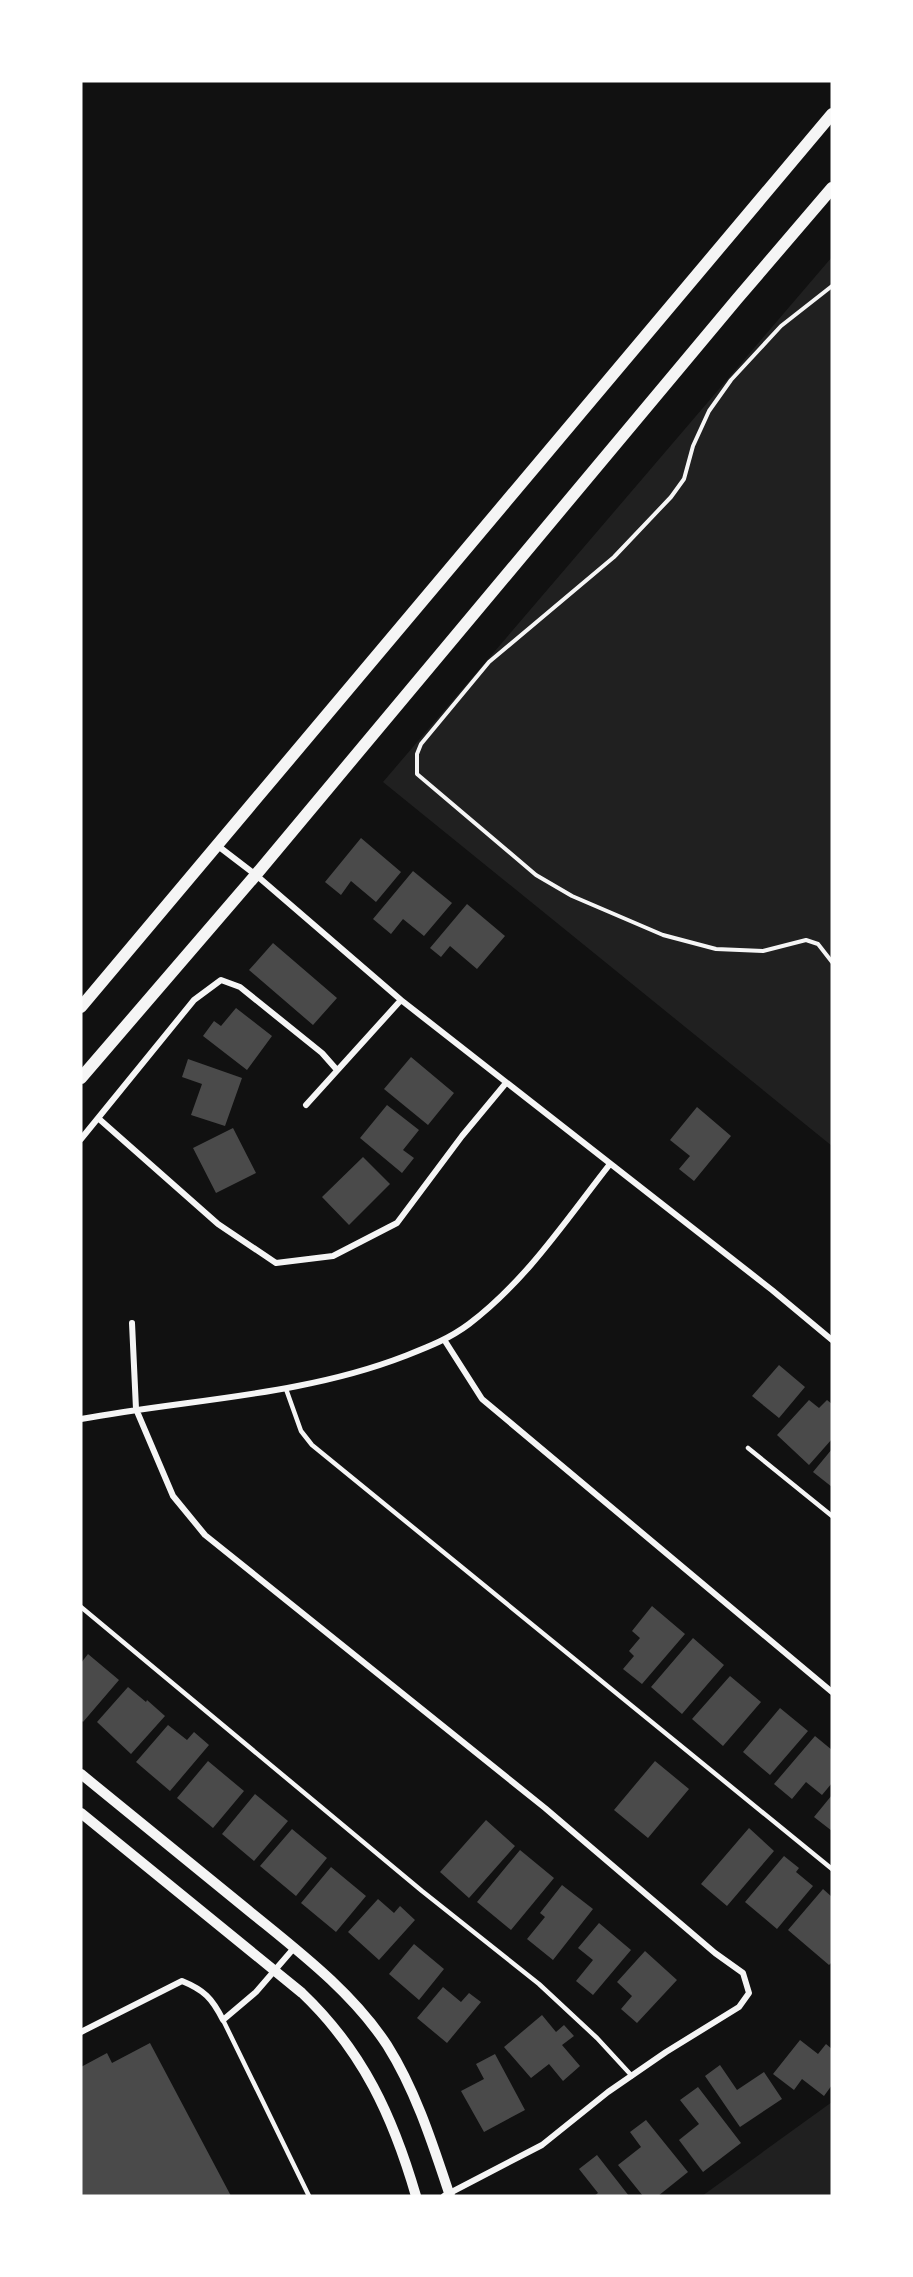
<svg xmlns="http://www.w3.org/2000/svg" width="913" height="2277" font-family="Helvetica,sans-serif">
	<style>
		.green { fill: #202020 }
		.building { fill: #4a4a4a }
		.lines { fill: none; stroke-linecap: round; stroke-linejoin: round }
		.path { stroke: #f5f5f5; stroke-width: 4 }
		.service { stroke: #f5f5f5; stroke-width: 4.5 }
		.minor { stroke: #f5f5f5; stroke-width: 6 }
		.tertiary { stroke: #f5f5f5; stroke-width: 10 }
		.secondary { stroke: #f5f5f5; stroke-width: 12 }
	</style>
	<rect width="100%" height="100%" fill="#111"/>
	<path class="green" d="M832,257V1146L383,782Z
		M832,2102V2196H702Z"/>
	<path class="building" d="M361,838L401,872L376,902L351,881L341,895L325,882Z
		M413,871L452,903L424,936L403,919L391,934L373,919Z
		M467,904L505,936L477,969L450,946L441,957L430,948Z
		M273,943L337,998L313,1025L249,970Z
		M236,1008L272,1036L247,1070L203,1036L214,1021L221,1026Z
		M411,1057L454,1093L428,1125L384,1089Z
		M188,1059L242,1078L225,1126L191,1115L202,1084L182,1077Z
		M387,1105L419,1130L403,1150L414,1158L402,1173L360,1138Z
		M697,1107L731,1136L694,1181L679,1169L690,1156L670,1140Z
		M233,1128L256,1173L216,1193L193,1148Z
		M363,1157L390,1184L349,1225L322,1197Z
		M779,1365L805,1387L779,1418L752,1396Z
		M809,1400L819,1408L827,1400L832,1404V1439L809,1465L777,1435Z
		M832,1449V1487L813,1472Z
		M652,1606L685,1634L642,1684L623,1669L634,1656L629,1651L640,1638L632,1631Z
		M693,1638L724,1665L682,1714L651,1687Z
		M88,1654L119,1680L83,1722L81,1720V1663Z
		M730,1676L761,1702L723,1746L692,1719Z
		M128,1687L146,1702L147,1700L165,1716L131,1754L97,1722Z
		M780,1708L808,1731L770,1775L743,1752Z
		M168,1725L187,1740L194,1732L209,1745L170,1791L136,1762Z
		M815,1736L832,1750V1783L822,1795L806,1782L792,1799L774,1784Z
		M208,1761L244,1791L213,1828L177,1798Z
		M655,1761L689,1789L648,1838L614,1810Z
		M255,1794L288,1821L254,1861L222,1834Z
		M832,1795V1831L814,1817Z
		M486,1820L515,1846L469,1898L440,1872Z
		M749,1828L774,1851L727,1906L701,1884Z
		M292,1829L327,1858L296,1896L260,1866Z
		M520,1850L554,1878L511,1930L477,1902Z
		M784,1856L799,1868L796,1872L813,1886L777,1929L745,1902Z
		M331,1867L366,1896L336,1932L301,1903Z
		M562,1885L593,1909L553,1960L527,1939L545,1917L540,1913Z
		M823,1889L832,1897V1962L829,1965L788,1930Z
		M378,1899L394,1913L400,1906L415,1920L379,1960L348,1932Z
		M599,1923L631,1950L593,1995L576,1981L593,1960L578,1948Z
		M414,1944L444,1969L419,2000L389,1974Z
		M645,1951L677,1980L637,2023L621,2009L632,1996L617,1982Z
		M443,1987L461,2002L469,1993L481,2002L447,2043L417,2018Z
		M542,2015L556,2032L564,2025L574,2036L562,2045L580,2066L563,2081L549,2064L531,2078L504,2047Z
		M800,2040L818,2054L826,2044L832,2049V2085L824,2096L802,2079L794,2090L773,2074Z
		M150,2043L231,2196H81V2067L107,2053L112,2063Z
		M495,2054L525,2110L484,2132L461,2091L484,2079L476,2064Z
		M720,2065L737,2090L764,2072L782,2099L740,2127L705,2076Z
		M698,2087L741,2143L703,2172L679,2140L699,2124L680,2100Z
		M646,2120L688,2172L658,2196H643L618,2165L641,2147L630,2132Z
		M597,2155L629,2196H594L598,2193L579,2169Z"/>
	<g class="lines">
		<path class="path" d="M832,286L781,326L731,380L709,411L693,446L684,479L671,497L614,557L489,662L421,744L417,754V774L536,875L572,896L663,935L716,949L763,951L806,940L818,944L832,962"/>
		<path class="service" d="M286,1389L301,1431L312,1445L832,1869
			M748,1448L832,1516
			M81,1607L422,1891L539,1984L597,2038L632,2076
			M223,2020L309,2196"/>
		<path class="minor" d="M218,846L256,875L401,1000L772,1290L832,1340
			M306,1105L401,1000
			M98,1118L218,1224L276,1263L333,1256L397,1223L462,1136L506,1083
			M81,1139L194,1000L221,980L240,987L322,1053L337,1070
			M132,1323L136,1409L173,1496L205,1535L545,1808L715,1953L743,1973L749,1993L739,2007L666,2052L608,2092L542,2145L444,2196
			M445,1341L482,1399L832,1692
			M81,1419C189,1399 302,1396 405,1356C428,1347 449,1339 469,1324C526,1281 566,1220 610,1164
			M81,2032L182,1981C204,1990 212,1998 223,2020L256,1992L294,1948"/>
		<path class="tertiary" d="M81,1774C135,1818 189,1862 243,1906C294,1948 350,1989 387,2045C416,2091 433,2145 450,2196
			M81,1813L302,1993C363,2051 393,2117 416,2196"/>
		<path class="secondary" d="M81,1007L832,114
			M81,1078L254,877L737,299L832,188"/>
	</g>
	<rect width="913" height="2277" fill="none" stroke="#ffffff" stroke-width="165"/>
</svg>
